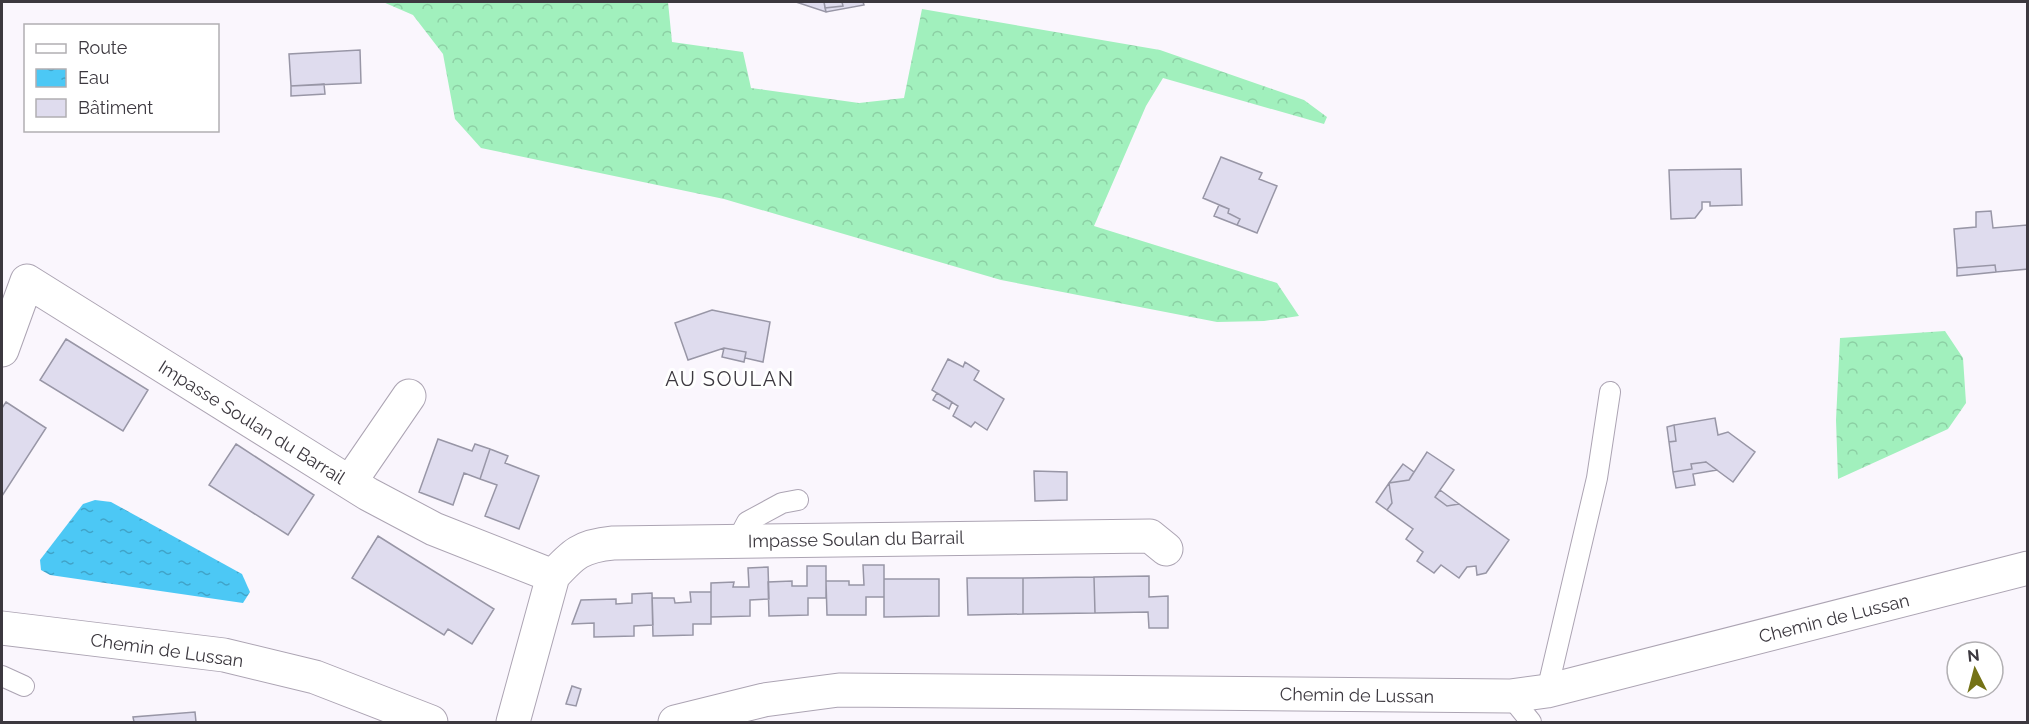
<svg xmlns="http://www.w3.org/2000/svg" width="2029" height="724" font-family="Raleway,sans-serif">
	<style>
		.forest { fill: url(#forest-crowns) }
		.water { fill: url(#water-ripples) }
		.building { fill: #dfdcee; stroke: #9896a6; stroke-width: 1.5 }
		.lines { fill: none; stroke-linecap: round; stroke-linejoin: round }
		.lane-casing { stroke: #aca4b3; stroke-width: 22 }
		.street-casing { stroke: #aca4b3; stroke-width: 35 }
		.lane { stroke: #fff; stroke-width: 20 }
		.street { stroke: #fff; stroke-width: 33 }
		.labels { text-anchor: middle; dominant-baseline: central; stroke-width: 6; stroke-linejoin: round; paint-order: stroke }
		.street-label { font-size: 18px; fill: #3c383f; stroke: #fff }
		.neighbourhood-label { font-size: 20px; letter-spacing: 1.5px; fill: #3c383f; stroke: #fff }
	</style>
	<defs>
		<pattern id="forest-crowns" width="20" height="18" patternUnits="userSpaceOnUse" patternTransform="scale(1.5)"><rect width="20" height="18" fill="#a1f0bd"/><path d="M2 6a3 3 0 1 1 6 0M12 15a3 3 0 1 1 6 0" fill="none" stroke="#8ccfa4"/></pattern>
		<pattern id="water-ripples" width="26" height="14" patternUnits="userSpaceOnUse" patternTransform="scale(1.5)"><rect width="26" height="14" fill="#4cc8f5"/><path d="M2 4q2-2 4 0t4 0M15 11q2-2 4 0t4 0" fill="none" stroke="#40a3c8"/></pattern>
	</defs>
	<rect width="100%" height="100%" fill="#faf6fd"/>
	<path class="forest" d="M383,2H668L672,42L743,52L751,88L859,103L904,98L922,9L1160,50L1304,100L1327,117L1324,124L1163,78L1146,106L1094,226L1277,283L1299,316L1264,321L1217,322L1001,280L724,199L481,148L455,119L443,54L413,15Z
		M1945,331L1963,358L1966,403L1948,429L1838,479L1836,420L1840,338Z"/>
	<path class="water" d="M95,500L111,502L242,574L250,592L243,603L50,575L41,570L40,560L83,504Z"/>
	<path class="building" d="M796,2H824L826,12Z
		M824,2H849H842L843,6L825,8Z
		M842,2H863L864,5L826,12L825,8L843,6Z
		M360,50L361,83L291,86L289,54Z
		M324,84L325,94L291,96V86Z
		M1221,157L1262,173L1259,179L1277,186L1257,233L1237,225L1240,219L1228,213L1229,209L1203,198Z
		M1741,169L1742,205L1710,206V202H1702V209L1695,218L1671,219L1669,170Z
		M1219,205L1229,209L1228,213L1240,219L1237,225L1214,216Z
		M1991,211L1993,228L2027,225L2028,269L1996,272L1995,265L1957,268L1954,229L1976,227V212Z
		M1995,265L1996,272L1957,276V268Z
		M712,310L770,322L763,362L745,358L746,352L724,348L688,360L675,323Z
		M66,339L148,390L123,431L40,380Z
		M724,348L746,352L744,362L722,357Z
		M948,359L963,367L965,362L979,371L974,380L1004,399L987,430L975,422L971,427L953,416L958,406L932,390Z
		M937,393L952,402L949,409L933,400Z
		M6,402L46,428L2,496V408Z
		M1715,418L1718,435L1728,432L1755,452L1733,482L1706,462L1691,464L1692,469L1673,472L1669,442L1676,441L1674,425Z
		M1674,425L1676,441L1669,442L1667,427Z
		M438,439L472,451L475,444L490,449L480,479L464,473L453,505L419,492Z
		M236,444L314,495L288,535L209,485Z
		M490,449L508,456L505,463L539,476L519,529L485,516L497,485L480,479Z
		M1427,452L1454,470L1435,497L1447,506L1459,504L1509,540L1486,573L1477,575L1476,566L1467,567L1459,578L1441,565L1434,573L1417,561L1423,552L1406,539L1413,529L1387,510L1392,503L1389,483L1409,480Z
		M1706,462L1717,470L1693,474L1695,485L1676,488L1673,472L1692,469L1691,464Z
		M1403,464L1414,472L1409,480L1389,483Z
		M1034,471L1067,472V500L1035,501Z
		M1389,483L1392,503L1387,510L1376,502Z
		M1440,490L1459,504L1447,506L1435,497Z
		M378,536L494,609L472,644L448,629L444,635L352,578Z
		M863,565H884V597H866V615H827L826,581H849V585H864Z
		M807,566H826V598H808V615L769,616L768,582L792,581V586H807Z
		M768,567L769,599L750,600V616L711,617V583L734,582L733,587H749L748,568Z
		M1149,576V597L1168,596V628H1149L1148,612L1095,613L1094,577Z
		M1094,577L1095,613L1023,614V578Z
		M967,578H1023V614L968,615Z
		M884,579H939V616L884,617Z
		M690,592H711V624H693V635L653,636L652,598H674L675,603L691,602Z
		M652,593L653,625L634,626V636L594,637V623L572,624L581,600L616,599V604L632,603V594Z
		M572,686L581,689L576,706L566,704Z
		M195,712L196,722H134L133,717Z"/>
	<g class="lines">
		<defs>
			<path id="lane" d="M737,541L747,522L782,503L798,500
				M2,676L24,686
				M1547,691L1597,478L1610,392
				M1510,696L1531,722"/>
			<path id="street" d="M2,350L27,281L368,494L434,529L553,576L513,722
				M350,482L409,396
				M553,576C573,554 581,546 613,543L1150,536L1166,549
				M2,628L224,655L315,677L431,722
				M675,722L764,700L839,690L1510,696L1547,691L2028,568"/>
		</defs>
		<use href="#lane" class="lane-casing"/>
		<use href="#street" class="street-casing"/>
		<use href="#lane" class="lane"/>
		<use href="#street" class="street"/>
	</g>
	<g class="labels">
		<g class="street-label">
			<text transform="translate(252 422) rotate(32)">Impasse Soulan du Barrail</text>
			<text transform="translate(856 539) rotate(-1)">Impasse Soulan du Barrail</text>
			<text transform="translate(1834 618) rotate(-14)">Chemin de Lussan</text>
			<text transform="translate(167 650) rotate(8)">Chemin de Lussan</text>
			<text transform="translate(1357 695) rotate(1)">Chemin de Lussan</text>
		</g>
		<g class="neighbourhood-label">
			<text x="730" y="379">AU SOULAN</text>
		</g>
	</g>
	<rect width="2029" height="724" fill="none" stroke="#3c383f" stroke-width="6"/>
	<rect x="24" y="24" width="195" height="108" fill="#ffffff" stroke="#b1afb2" stroke-width="1.5"/>
	<rect x="36" y="44" width="30" height="9" fill="#ffffff" stroke="#b1afb2" stroke-width="1.5"/>
	<text x="78" y="54" font-size="18" fill="#3c383f">Route</text>
	<rect x="36" y="69" width="30" height="18" fill="url(#water-ripples)" stroke="#b1afb2" stroke-width="1.5"/>
	<text x="78" y="84" font-size="18" fill="#3c383f">Eau</text>
	<rect x="36" y="99" width="30" height="18" fill="#dfdcee" stroke="#b1afb2" stroke-width="1.5"/>
	<text x="78" y="114" font-size="18" fill="#3c383f">Bâtiment</text>
	<g transform="translate(1975 670) rotate(354)"><circle r="28" fill="#ffffff" stroke="#b1afb2" stroke-width="1.5"/>
	<path d="M0-4.5L10 22L0 15L-10 22Z" fill="#747216"/>
	<text y="-9" font-size="16" font-weight="bold" text-anchor="middle" fill="#3c383f">N</text>
	</g>
</svg>
